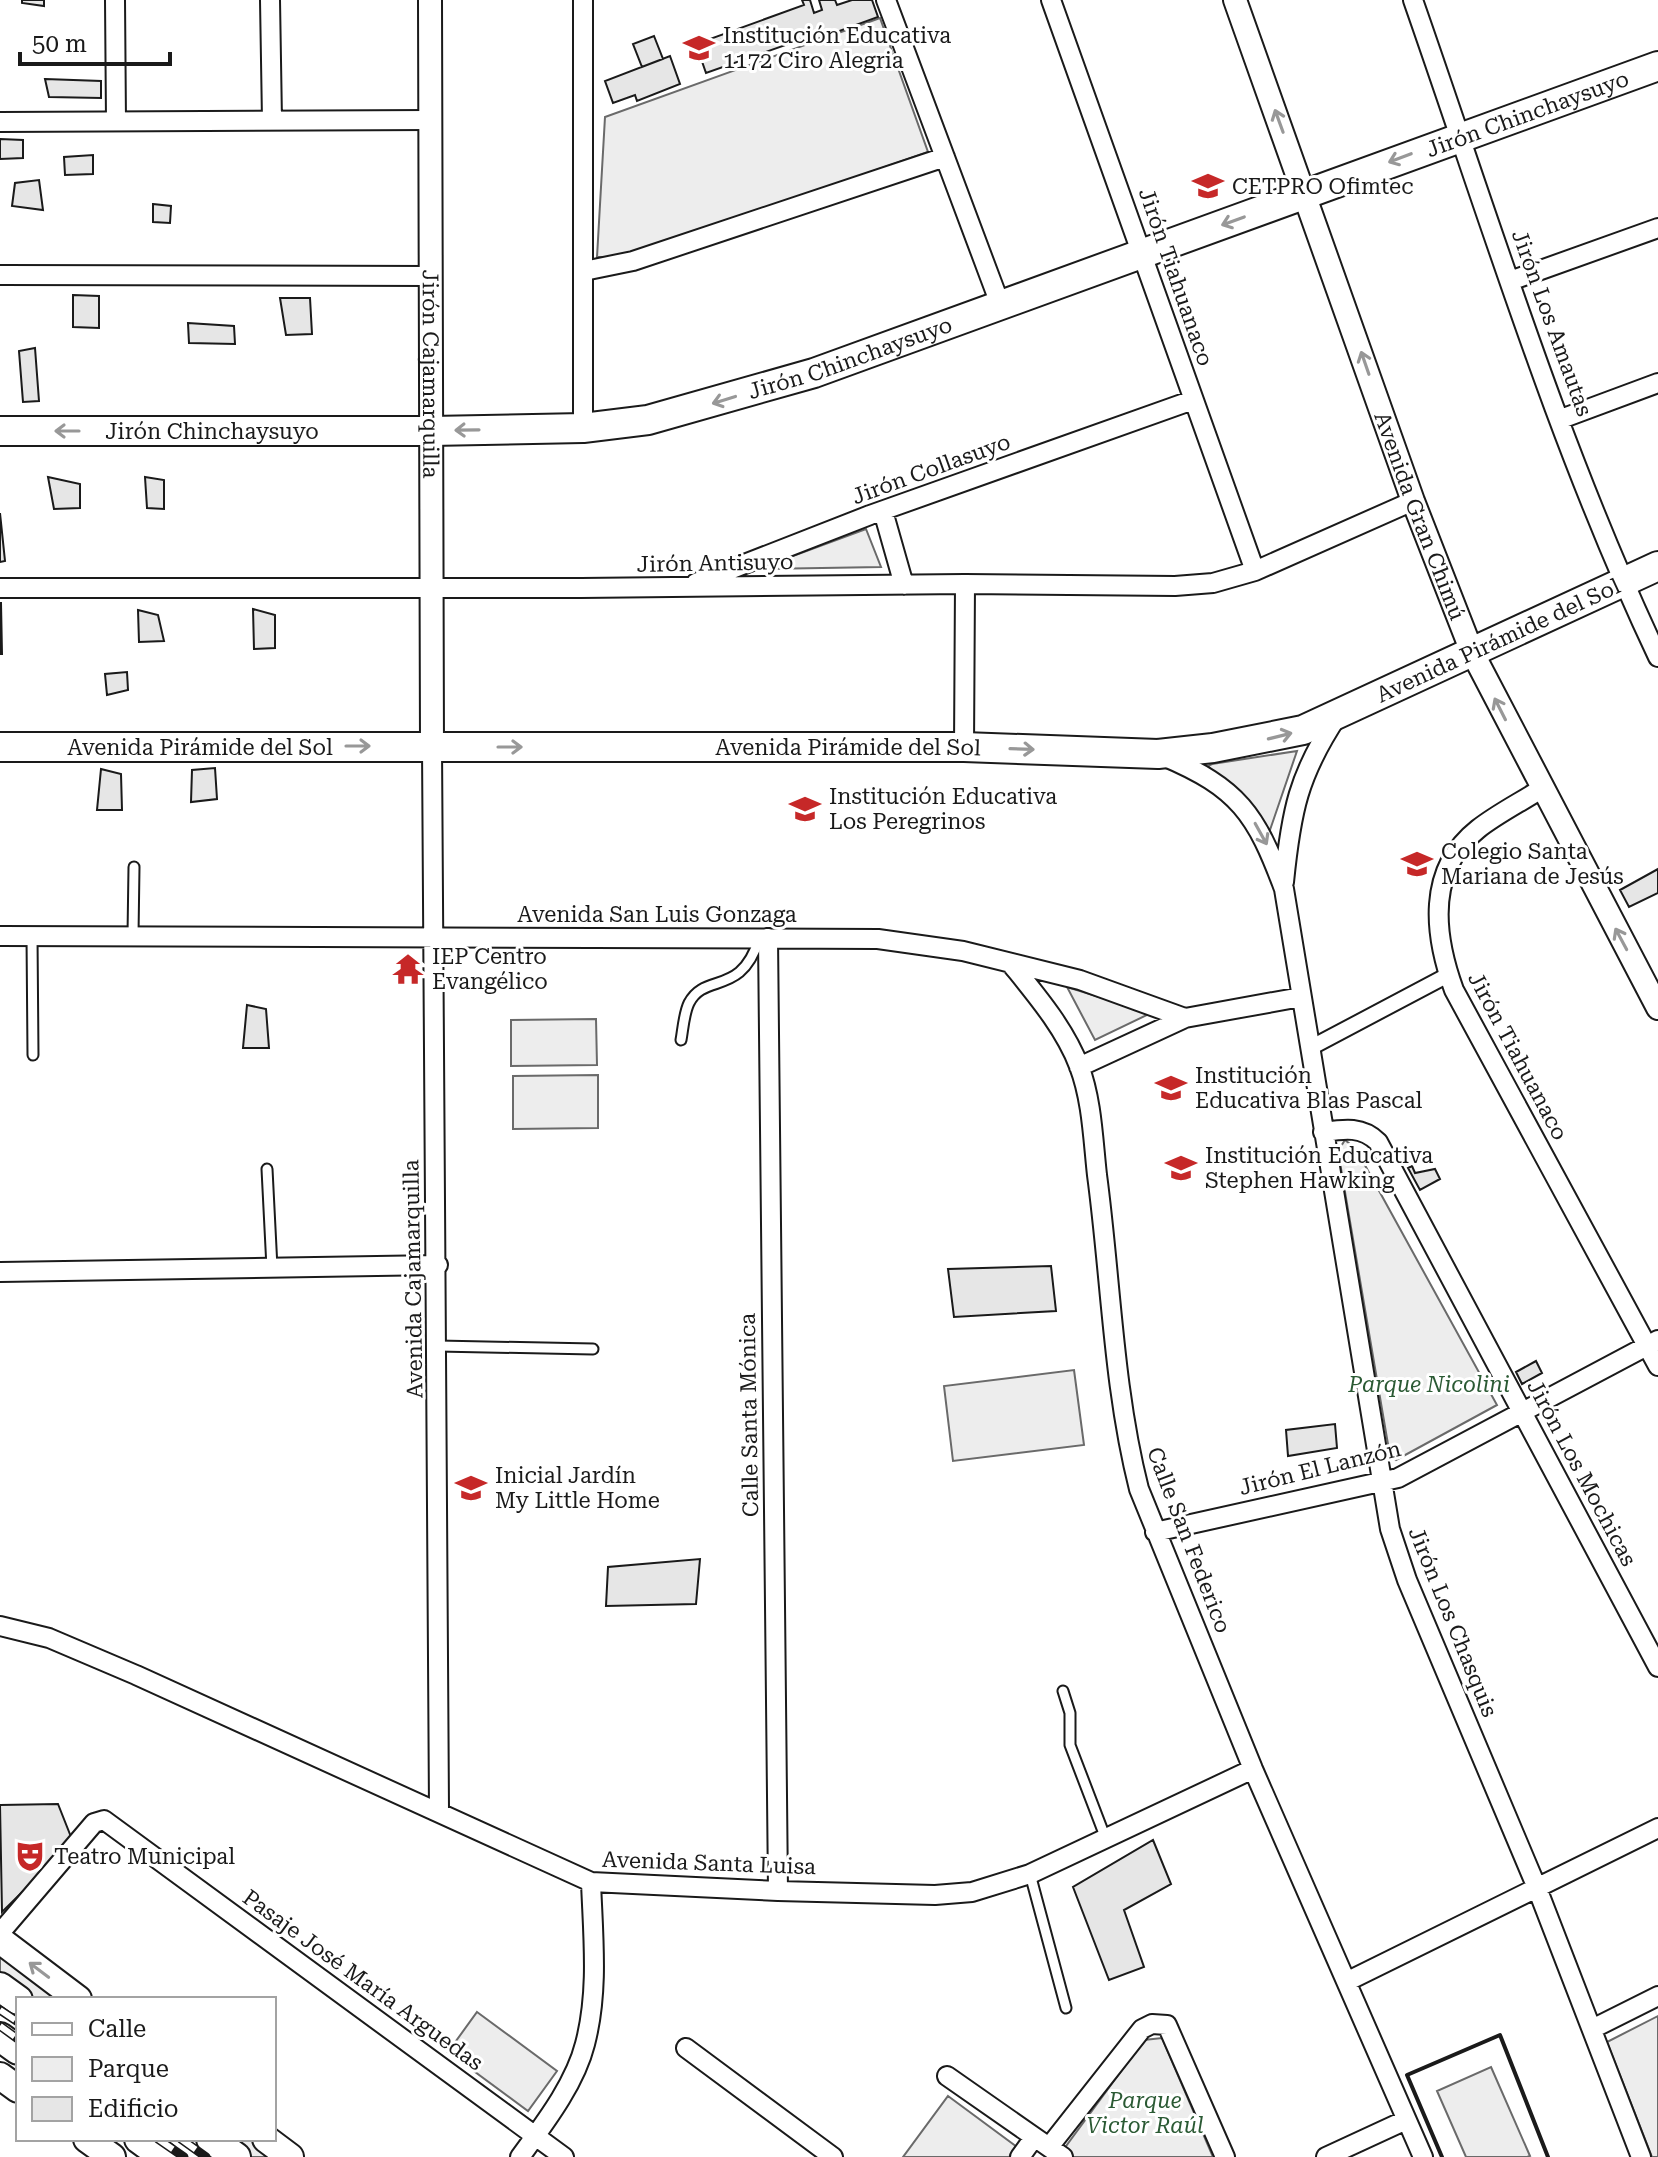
<svg xmlns="http://www.w3.org/2000/svg" width="1658" height="2157" font-family="'Roboto Serif',serif">
	<style>
		.green { fill: #ededed; stroke: #6a6a6a; stroke-width: 2 }
		.building { fill: #e6e6e6; stroke: #1a1a1a; stroke-width: 2 }
		.lines { fill: none; stroke-linecap: round; stroke-linejoin: round }
		.service-casing { stroke: #1a1a1a; stroke-width: 13 }
		.pedestrian-casing { stroke: #1a1a1a; stroke-width: 18 }
		.minor-casing { stroke: #1a1a1a; stroke-width: 22 }
		.tertiary-casing { stroke: #1a1a1a; stroke-width: 26 }
		.secondary-casing { stroke: #1a1a1a; stroke-width: 30 }
		.primary-casing { stroke: #1a1a1a; stroke-width: 32 }
		.service { stroke: #fff; stroke-width: 9 }
		.pedestrian { stroke: #fff; stroke-width: 14 }
		.minor { stroke: #fff; stroke-width: 18 }
		.tertiary { stroke: #fff; stroke-width: 22 }
		.secondary { stroke: #fff; stroke-width: 26 }
		.primary { stroke: #fff; stroke-width: 28 }
		.rail-casing { stroke: #1a1a1a; stroke-width: 9 }
		.rail { stroke: #fff; stroke-width: 6; stroke-dasharray: 18; stroke-linecap: butt }
		.wall { stroke: #1a1a1a; stroke-width: 4 }
		.oneway { stroke: #989898 }
		.labels { text-anchor: middle; dominant-baseline: central; stroke-width: 6; stroke-linejoin: round; paint-order: stroke }
		.poi-label { font-size: 22px; fill: #1a1a1a; stroke: #fff; text-anchor: start }
		.street-label { font-size: 22px; fill: #1a1a1a; stroke: #fff }
		.park-label { font-size: 22px; font-style: italic; fill: #2b5a34; stroke: #fff }
	</style>
	<rect width="100%" height="100%" fill="#fff"/>
	<path class="green" d="M880,18L928,152L626,257H597L605,117Z
		M866,529L881,567L758,569Z
		M1297,751L1270,830L1208,766L1212,764Z
		M1067,987L1151,1013L1095,1040Z
		M596,1019L597,1065L511,1066V1020Z
		M598,1075V1128L513,1129V1076Z
		M1345,1140L1356,1149L1497,1405L1396,1460L1390,1456L1338,1151Z
		M1074,1370L1084,1445L953,1461L944,1386Z
		M0,1955L61,1999H33L0,1975Z
		M477,2012L557,2071L528,2111L448,2052Z
		M1658,2016V2157H1652L1607,2042Z
		M1162,2038L1213,2157H1068L1061,2153L1144,2040Z
		M1491,2067L1530,2156L1527,2157H1466L1437,2091Z
		M948,2096L1017,2147L1009,2157H903Z
		M227,2139H255L280,2157H251Z"/>
	<path class="building" d="M22,0H44V6L22,3Z
		M802,0H810L814,13L822,10L819,0H835L837,5L852,0H872L878,17L812,41L811,36L706,73L696,44L804,5Z
		M654,36L663,59L642,67L633,44Z
		M670,56L680,84L637,101L635,95L613,103L605,81Z
		M45,79L101,81V98L49,97Z
		M0,139L23,140V158L0,159Z
		M93,155V174L65,175L64,157Z
		M39,180L43,210L12,206L15,183Z
		M153,204L171,206L170,223L153,222Z
		M73,295L99,296V328L73,327Z
		M280,298H310L312,334L286,335Z
		M188,323L234,326L235,344L189,343Z
		M35,348L39,401L23,402L19,351Z
		M48,477L80,484V508L54,509Z
		M145,477L164,480V509L147,508Z
		M0,513L5,561L0,562Z
		M1,603L2,654H0V603Z
		M253,609L275,615V648L254,649Z
		M138,610L158,615L164,641L139,642Z
		M127,672L128,690L107,695L105,674Z
		M215,768L217,799L191,802L192,770Z
		M101,769L121,774L122,810H97Z
		M1658,869V893L1629,907L1620,890Z
		M247,1005L266,1009L269,1048H243Z
		M1412,1166L1415,1173L1435,1169L1440,1179L1420,1190L1408,1168Z
		M1051,1266L1056,1311L954,1317L948,1269Z
		M1536,1361L1542,1373L1522,1384L1516,1372Z
		M1335,1424L1337,1448L1288,1456L1286,1430Z
		M700,1559L696,1604L606,1606L608,1567Z
		M58,1804L73,1842L2,1912L0,1805Z
		M1153,1840L1171,1884L1124,1910L1144,1967L1109,1980L1073,1887Z"/>
	<g class="lines">
		<defs>
			<path id="service" d="M133,935L134,867
				M32,936L33,1055
				M681,1040C683,1029 684,1013 689,1003C705,972 741,997 759,939
				M267,1169L272,1268
				M438,1346L593,1349
				M1063,1691L1070,1713V1745L1106,1839
				M1030,1874L1066,2008"/>
			<path id="pedestrian" d="M1310,1048L1448,975"/>
			<path id="minor" d="M115,0L116,121
				M270,0L272,120
				M886,0L1000,304
				M1051,0L1255,571
				M1413,0C1490,220 1558,446 1658,657
				M0,122L430,120
				M584,271L633,261L945,157
				M0,275L430,276
				M1510,281L1658,228
				M1561,419L1658,383
				M583,428V0
				M883,511L904,585
				M696,583L870,515L1193,400
				M0,588H581L965,584L1175,586L1213,583L1255,571L1413,501
				M432,747L439,1810
				M964,747L965,584
				M1163,756C1239,788 1256,814 1284,889L1390,1529L1407,1580L1537,1888L1641,2157
				M1541,789C1521,802 1497,814 1478,829C1426,870 1434,935 1454,990L1658,1366
				M1284,882C1291,812 1298,775 1338,715
				M0,936L878,939L963,951L1080,980L1185,1018L1301,997
				M768,938L778,1891
				M1012,965C1037,996 1065,1029 1079,1066C1092,1100 1093,1139 1097,1175C1111,1279 1113,1387 1139,1489L1253,1769L1423,2157
				M1079,1067L1185,1018
				M1323,1132C1344,1129 1362,1126 1378,1142L1658,1667
				M0,1272L438,1265
				M1155,1532L1398,1478L1658,1340
				M0,1626L49,1638L136,1675L591,1882L778,1891L935,1895L972,1892L1030,1874L1253,1769
				M0,1933L94,1823L104,1820L564,2157
				M1348,1981L1658,1828
				M1592,2029L1658,1996
				M686,2048L833,2157
				M947,2076L1063,2157
				M1049,2147L1142,2029L1152,2024L1167,2025L1225,2157
				M520,2157C544,2124 575,2084 585,2044C599,1991 593,1936 591,1882
				M1020,2157L1033,2139
				M1326,2157L1406,2120"/>
			<g id="tertiary">
				<path id="s1" d="M430,0L432,747"/>
				<path id="s2" d="M1235,0L1413,501L1472,652L1658,1008"/>
			</g>
			<path id="secondary" d="M0,1940L78,1999
				M0,2076L18,2089
				M87,2139L112,2157
				M266,2139L290,2157"/>
			<g id="primary">
				<path id="s3" d="M0,431H431L583,428L648,420L814,373L1658,66"/>
				<path id="s4" d="M0,747H964L1158,754L1213,748L1303,730L1658,566"/>
				<path d="M0,1987L18,2000"/>
				<path d="M0,2037L18,2050"/>
				<path d="M139,2139L164,2157"/>
				<path d="M211,2139L236,2157"/>
			</g>
		</defs>
		<use href="#service" class="service-casing"/>
		<use href="#pedestrian" class="pedestrian-casing"/>
		<use href="#minor" class="minor-casing"/>
		<use href="#tertiary" class="tertiary-casing"/>
		<use href="#secondary" class="secondary-casing"/>
		<use href="#primary" class="primary-casing"/>
		<use href="#service" class="service"/>
		<use href="#pedestrian" class="pedestrian"/>
		<use href="#minor" class="minor"/>
		<use href="#tertiary" class="tertiary"/>
		<use href="#secondary" class="secondary"/>
		<use href="#primary" class="primary"/>
		<defs>
			<path id="rail" d="M0,2010L18,2022
				M0,2026L18,2039
				M158,2139L184,2157
				M181,2139L206,2157"/>
		</defs>
		<use href="#rail" class="rail-casing"/>
		<use href="#rail" class="rail"/>
		<path class="wall" d="M1442,2157L1407,2075L1500,2035L1548,2157"/>
	</g>
	<defs><path id="oneway-shaft" d="M-6 0H5M1.5-3L5.5 0L1.5 3" fill="none" stroke-width="1.6" stroke-linecap="round" stroke-linejoin="round" transform="scale(2)"/></defs>
	<g class="oneway">
		<use href="#oneway-shaft" transform="translate(1279 121) rotate(-110)"/>
		<use href="#oneway-shaft" transform="translate(1400 158) rotate(159)"/>
		<use href="#oneway-shaft" transform="translate(1233 221) rotate(160)"/>
		<use href="#oneway-shaft" transform="translate(1365 363) rotate(-109)"/>
		<use href="#oneway-shaft" transform="translate(724 400) rotate(163)"/>
		<use href="#oneway-shaft" transform="translate(467 430) rotate(179)"/>
		<use href="#oneway-shaft" transform="translate(67 431) rotate(-180)"/>
		<use href="#oneway-shaft" transform="translate(1500 709) rotate(-117)"/>
		<use href="#oneway-shaft" transform="translate(1280 736) rotate(-14)"/>
		<use href="#oneway-shaft" transform="translate(358 746)"/>
		<use href="#oneway-shaft" transform="translate(510 747)"/>
		<use href="#oneway-shaft" transform="translate(1022 749) rotate(2)"/>
		<use href="#oneway-shaft" transform="translate(1261 834) rotate(61)"/>
		<use href="#oneway-shaft" transform="translate(1621 939) rotate(-118)"/>
		<use href="#oneway-shaft" transform="translate(39 1970) rotate(-143)"/>
	</g>
	<defs>
		<symbol id="school-bare" viewBox="-9 -9 18 18"><path d="M0-5L7-2L0 1L-7-2ZM-4 1L0 2.5L4 1V4Q0 6-4 4Z" fill="#c62828" stroke="#fff" stroke-width="2.5" paint-order="stroke"/></symbol>
		<symbol id="university-bare" viewBox="-9 -9 18 18"><path d="M0-5L7-2L0 1L-7-2ZM-4 1L0 2.5L4 1V4Q0 6-4 4Z" fill="#c62828" stroke="#fff" stroke-width="2.5" paint-order="stroke"/></symbol>
		<symbol id="temple-bare" viewBox="-9 -9 18 18"><path d="M0-6L5-2H3V0L6.5 2.5H4V6H1.5V3h-3V6H-4V2.5H-6.5L-3 0V-2H-5Z" fill="#c62828" stroke="#fff" stroke-width="2.5" paint-order="stroke"/></symbol>
		<symbol id="theatre-bare" viewBox="-9 -9 18 18"><path d="M-5-5.5Q0-4 5-5.5V0Q5 5 0 6Q-5 5-5 0ZM-3.3-2.5H-1v1.5H-3.3ZM1-2.5H3.3v1.5H1ZM-2.8 1Q0 5.5 2.8 1Z" fill="#c62828" stroke="#fff" stroke-width="2.5" paint-order="stroke"/></symbol>
	</defs>
	<g fill-rule="evenodd">
		<use href="#school-bare" x="677" y="26" width="44" height="44"/>
		<use href="#university-bare" x="1186" y="164" width="44" height="44"/>
		<use href="#school-bare" x="783" y="787" width="44" height="44"/>
		<use href="#school-bare" x="1395" y="842" width="44" height="44"/>
		<use href="#temple-bare" x="386" y="947" width="44" height="44"/>
		<use href="#school-bare" x="1149" y="1066" width="44" height="44"/>
		<use href="#school-bare" x="1159" y="1146" width="44" height="44"/>
		<use href="#school-bare" x="449" y="1466" width="44" height="44"/>
		<use href="#theatre-bare" x="8" y="1834" width="44" height="44"/>
	</g>
	<g class="labels">
		<g class="poi-label">
			<text x="723" y="35">Institución Educativa<tspan x="723" dy="25">1172 Ciro Alegria</tspan></text>
			<text x="1232" y="186">CETPRO Ofimtec</text>
			<text x="829" y="796">Institución Educativa<tspan x="829" dy="25">Los Peregrinos</tspan></text>
			<text x="1441" y="851">Colegio Santa<tspan x="1441" dy="25">Mariana de Jesús</tspan></text>
			<text x="432" y="956">IEP Centro<tspan x="432" dy="25">Evangélico</tspan></text>
			<text x="1195" y="1075">Institución<tspan x="1195" dy="25">Educativa Blas Pascal</tspan></text>
			<text x="1205" y="1155">Institución Educativa<tspan x="1205" dy="25">Stephen Hawking</tspan></text>
			<text x="495" y="1475">Inicial Jardín<tspan x="495" dy="25">My Little Home</tspan></text>
			<text x="54" y="1856">Teatro Municipal</text>
		</g>
		<g class="street-label">
			<text stroke="none"><textPath href="#s3" startOffset="1580">Jirón Chinchaysuyo</textPath></text>
			<text transform="translate(1176 277) rotate(71)">Jirón Tiahuanaco</text>
			<text transform="translate(1552 323) rotate(70)">Jirón Los Amautas</text>
			<text stroke="none"><textPath href="#s3" startOffset="860">Jirón Chinchaysuyo</textPath></text>
			<text stroke="none"><textPath href="#s1" startOffset="374">Jirón Cajamarquilla</textPath></text>
			<text stroke="none"><textPath href="#s3" startOffset="212">Jirón Chinchaysuyo</textPath></text>
			<text transform="translate(931 469) rotate(-20)">Jirón Collasuyo</text>
			<text stroke="none"><textPath href="#s2" startOffset="548">Avenida Gran Chimú</textPath></text>
			<text transform="translate(715 563) rotate(-1)">Jirón Antisuyo</text>
			<text stroke="none"><textPath href="#s4" startOffset="1520">Avenida Pirámide del Sol</textPath></text>
			<text stroke="none"><textPath href="#s4" startOffset="200">Avenida Pirámide del Sol</textPath></text>
			<text stroke="none"><textPath href="#s4" startOffset="848">Avenida Pirámide del Sol</textPath></text>
			<text x="657" y="914">Avenida San Luis Gonzaga</text>
			<text transform="translate(1518 1056) rotate(62)">Jirón Tiahuanaco</text>
			<text transform="translate(413 1279) rotate(-91)">Avenida Cajamarquilla</text>
			<text transform="translate(749 1415) rotate(-91)">Calle Santa Mónica</text>
			<text transform="translate(1320 1468) rotate(-14)">Jirón El Lanzón</text>
			<text transform="translate(1582 1473) rotate(62)">Jirón Los Mochicas</text>
			<text transform="translate(1189 1540) rotate(69)">Calle San Federico</text>
			<text transform="translate(1453 1622) rotate(68)">Jirón Los Chasquis</text>
			<text transform="translate(709 1863) rotate(2)">Avenida Santa Luisa</text>
			<text transform="translate(363 1980) rotate(36)">Pasaje José María Arguedas</text>
		</g>
		<g class="park-label">
			<text x="1429" y="1384">Parque Nicolini</text>
			<text x="1145" y="2100">Parque<tspan x="1145" dy="25">Victor Raúl</tspan></text>
		</g>
	</g>
	<rect x="16" y="1997" width="260" height="144" fill="#ffffff" stroke="#a3a3a3" stroke-width="2"/>
	<rect x="32" y="2023" width="40" height="12" fill="#ffffff" stroke="#a3a3a3" stroke-width="2"/>
	<text x="88" y="2037" font-size="24" fill="#1a1a1a">Calle</text>
	<rect x="32" y="2057" width="40" height="24" fill="#ededed" stroke="#a3a3a3" stroke-width="2"/>
	<text x="88" y="2077" font-size="24" fill="#1a1a1a">Parque</text>
	<rect x="32" y="2097" width="40" height="24" fill="#e6e6e6" stroke="#a3a3a3" stroke-width="2"/>
	<text x="88" y="2117" font-size="24" fill="#1a1a1a">Edificio</text>
	<path d="M20 52v12h150v-12" fill="none" stroke="#1a1a1a" stroke-width="4"/>
	<text x="32" y="52" font-size="24" fill="#1a1a1a" stroke="#ffffff" stroke-width="6" paint-order="stroke">50 m</text>
</svg>
